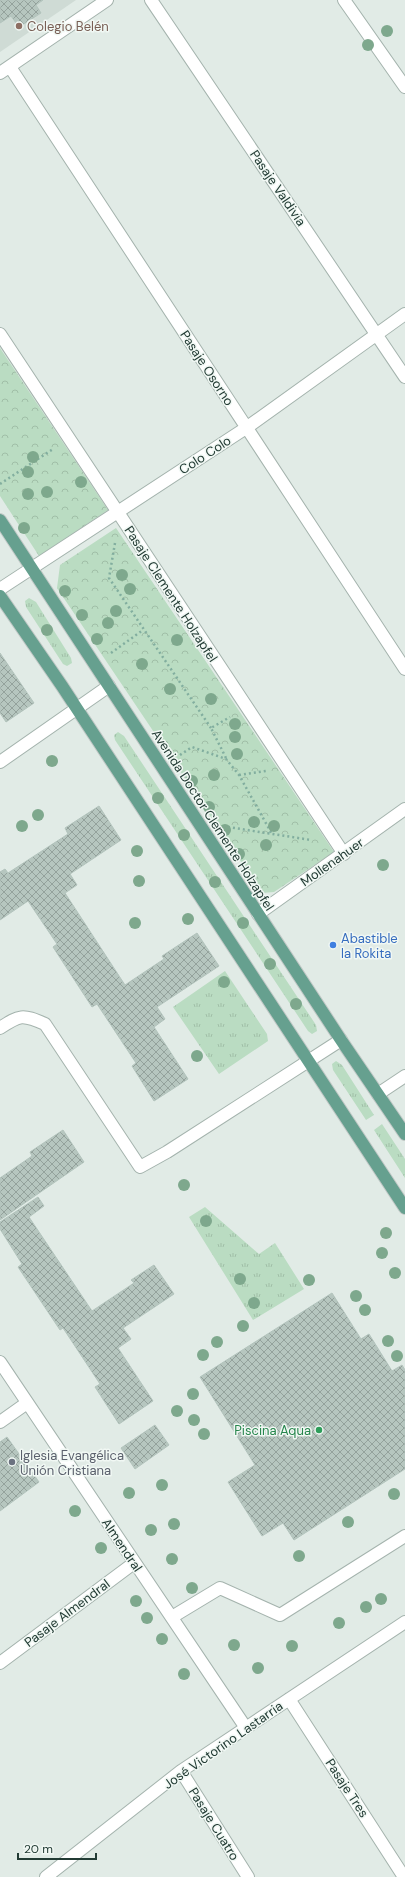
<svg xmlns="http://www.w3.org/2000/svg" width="405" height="1877" font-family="'DM Sans',sans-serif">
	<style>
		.built { fill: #cfdbd5 }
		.grass { fill: url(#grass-tufts) }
		.forest { fill: url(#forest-crowns) }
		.building { fill: url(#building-cross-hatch); stroke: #b3c4bd }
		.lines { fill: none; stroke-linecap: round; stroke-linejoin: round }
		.service-casing { stroke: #a4b3ad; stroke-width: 14 }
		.minor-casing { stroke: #a4b3ad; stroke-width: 14 }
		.tertiary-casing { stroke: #a4b3ad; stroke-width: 14 }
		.primary-casing { stroke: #c1c8c6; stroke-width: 14 }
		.path { stroke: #82ae9f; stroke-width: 2.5; stroke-dasharray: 2 3; stroke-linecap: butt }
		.service { stroke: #fff; stroke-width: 12 }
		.minor { stroke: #fff; stroke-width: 12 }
		.tertiary { stroke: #fff; stroke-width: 12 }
		.primary { stroke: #66a08f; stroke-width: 12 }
		.tree { fill: #7ea88d }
		.education-dot { fill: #8d6e63; stroke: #f1f8f4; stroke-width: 1.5 }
		.shop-dot { fill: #3f7fe0; stroke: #f1f8f4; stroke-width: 1.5 }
		.leisure-dot { fill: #2e9e5b; stroke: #f1f8f4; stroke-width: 1.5 }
		.worship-dot { fill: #6b7280; stroke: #f1f8f4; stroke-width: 1.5 }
		.labels { text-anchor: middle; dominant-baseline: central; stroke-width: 3; stroke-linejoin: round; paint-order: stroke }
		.education-label { font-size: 13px; fill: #785e54; stroke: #f1f8f4; text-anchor: start }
		.street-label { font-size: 13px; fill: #223b34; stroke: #f1f8f4 }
		.shop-label { font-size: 13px; fill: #366cbe; stroke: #f1f8f4; text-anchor: start }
		.leisure-label { font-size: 13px; fill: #27864d; stroke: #f1f8f4; text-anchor: end }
		.worship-label { font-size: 13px; fill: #5b616d; stroke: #f1f8f4; text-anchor: start }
	</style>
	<defs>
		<pattern id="grass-tufts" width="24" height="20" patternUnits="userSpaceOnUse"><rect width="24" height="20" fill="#badcc2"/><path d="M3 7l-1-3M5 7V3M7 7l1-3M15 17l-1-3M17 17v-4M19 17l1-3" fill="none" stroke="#a0bea7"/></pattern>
		<pattern id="forest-crowns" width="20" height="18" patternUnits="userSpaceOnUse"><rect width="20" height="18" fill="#badcc2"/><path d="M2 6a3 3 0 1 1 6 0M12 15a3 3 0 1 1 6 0" fill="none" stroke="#a0bea7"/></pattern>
		<pattern id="building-cross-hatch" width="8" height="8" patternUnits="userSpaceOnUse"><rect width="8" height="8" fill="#b6c6bf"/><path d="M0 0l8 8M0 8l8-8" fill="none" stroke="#94a29c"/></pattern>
	</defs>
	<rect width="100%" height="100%" fill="#e1ebe6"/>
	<path class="built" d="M0,0H76L0,52Z"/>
	<path class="grass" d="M29,598L36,602L71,658L72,663L67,666L63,664L26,607L25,601Z
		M118,732L124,736L316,1025L317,1031L312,1034L308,1031L115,740L114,735Z
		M225,971L267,1034L268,1041L219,1074L173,1007Z
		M336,1061L342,1065L374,1115L366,1120L333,1070L332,1064Z
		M382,1124L405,1159V1178L374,1130Z
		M205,1207L259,1254L275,1243L304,1289L253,1320L189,1217Z"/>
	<path class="forest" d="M0,348L108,510L39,556L0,496Z
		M116,528L334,852L274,892L262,893L57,588L60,565Z"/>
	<path class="building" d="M0,0H43L36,5L41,13L19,27L11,16L0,23Z
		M0,653L34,703L6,722L0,713Z
		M99,806L121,840L70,874L77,885L65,893L125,985L164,959L162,956L197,933L219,966L157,1007L165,1019L154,1027L188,1079L154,1101L132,1066L136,1063L97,1004L92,1007L53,947L57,944L28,901L0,920V872L5,869L8,873L68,834L65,828Z
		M63,1130L84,1162L0,1220V1178L32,1156L30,1152Z
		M38,1197L44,1206L29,1217L92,1311L134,1283L131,1280L154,1265L174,1294L123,1328L131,1339L118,1348L153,1401L119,1424L95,1387L100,1384L63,1328L60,1330L18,1267L22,1264L0,1229V1222Z
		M332,1293L361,1339L369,1334L392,1371L402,1365L405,1370V1469L294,1540L283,1523L262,1536L228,1482L255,1465L200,1377Z
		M155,1425L169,1445L135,1469L121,1448Z
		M7,1437L39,1482L0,1511V1442Z"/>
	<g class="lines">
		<defs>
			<path id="service" d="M0,1422L27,1403
				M172,1617L220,1588L280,1615L405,1536"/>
			<path id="minor" d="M151,0L405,377
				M344,0L405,87
				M10,67L405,669
				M0,73L107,0
				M0,334L344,854
				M0,589L246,428L405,314
				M258,914L405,809
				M0,1028C20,1015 22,1014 45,1024L140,1167L167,1152L341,1040
				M378,1094L405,1076
				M0,1362L246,1728
				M0,1663L134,1563
				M289,1699L404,1877
				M181,1771L248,1877
				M46,1877L181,1771L405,1622"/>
			<path id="tertiary" d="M0,762L109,686"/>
			<path id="primary" d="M0,520L341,1040L405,1134
				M0,596L62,686L405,1208"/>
		</defs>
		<use href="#service" class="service-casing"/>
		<use href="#minor" class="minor-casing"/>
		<use href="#tertiary" class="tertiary-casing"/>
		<use href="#primary" class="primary-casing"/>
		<path class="path" d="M0,484L53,449
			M115,543L109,578L211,728
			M111,653L143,630
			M180,755L192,747L226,759L239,775L272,834
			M226,758L211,728L230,717
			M239,775L266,771
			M228,827L311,840"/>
		<use href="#service" class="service"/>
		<use href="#minor" class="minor"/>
		<use href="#tertiary" class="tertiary"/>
		<use href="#primary" class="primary"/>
	</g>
	<g class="tree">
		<circle cx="387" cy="31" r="6"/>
		<circle cx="368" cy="45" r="6"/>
		<circle cx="33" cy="457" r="6"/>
		<circle cx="28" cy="472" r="6"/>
		<circle cx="81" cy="482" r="6"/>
		<circle cx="47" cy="492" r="6"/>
		<circle cx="28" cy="494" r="6"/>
		<circle cx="24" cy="528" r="6"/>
		<circle cx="122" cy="575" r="6"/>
		<circle cx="130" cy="589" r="6"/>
		<circle cx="65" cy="591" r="6"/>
		<circle cx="116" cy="611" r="6"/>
		<circle cx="82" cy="615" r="6"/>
		<circle cx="108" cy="623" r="6"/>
		<circle cx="47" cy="630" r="6"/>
		<circle cx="97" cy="639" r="6"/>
		<circle cx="177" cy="640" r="6"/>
		<circle cx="142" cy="664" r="6"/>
		<circle cx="170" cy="689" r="6"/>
		<circle cx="211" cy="699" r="6"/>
		<circle cx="235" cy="724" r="6"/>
		<circle cx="235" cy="737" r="6"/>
		<circle cx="237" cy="754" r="6"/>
		<circle cx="52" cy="761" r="6"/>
		<circle cx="214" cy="775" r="6"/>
		<circle cx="192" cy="781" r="6"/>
		<circle cx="158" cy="798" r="6"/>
		<circle cx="209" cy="807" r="6"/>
		<circle cx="38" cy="815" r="6"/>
		<circle cx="254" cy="822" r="6"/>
		<circle cx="22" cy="826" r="6"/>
		<circle cx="274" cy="826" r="6"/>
		<circle cx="225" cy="830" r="6"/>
		<circle cx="184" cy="835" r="6"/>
		<circle cx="266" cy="845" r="6"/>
		<circle cx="137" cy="851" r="6"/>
		<circle cx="239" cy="854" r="6"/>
		<circle cx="383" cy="865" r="6"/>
		<circle cx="139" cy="881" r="6"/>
		<circle cx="215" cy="882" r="6"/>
		<circle cx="188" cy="919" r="6"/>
		<circle cx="135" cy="923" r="6"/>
		<circle cx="243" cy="923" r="6"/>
		<circle cx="270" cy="964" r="6"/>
		<circle cx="224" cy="982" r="6"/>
		<circle cx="296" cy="1004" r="6"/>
		<circle cx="197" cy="1056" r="6"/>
		<circle cx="184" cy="1185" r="6"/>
		<circle cx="206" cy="1221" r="6"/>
		<circle cx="386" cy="1233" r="6"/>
		<circle cx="382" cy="1253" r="6"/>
		<circle cx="395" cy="1273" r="6"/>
		<circle cx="240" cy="1279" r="6"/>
		<circle cx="309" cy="1280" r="6"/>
		<circle cx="356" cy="1296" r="6"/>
		<circle cx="254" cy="1303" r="6"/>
		<circle cx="365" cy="1310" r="6"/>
		<circle cx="243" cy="1326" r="6"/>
		<circle cx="388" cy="1341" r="6"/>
		<circle cx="217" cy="1342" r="6"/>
		<circle cx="203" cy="1355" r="6"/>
		<circle cx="397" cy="1356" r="6"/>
		<circle cx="193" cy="1394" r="6"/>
		<circle cx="177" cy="1411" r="6"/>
		<circle cx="194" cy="1420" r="6"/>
		<circle cx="204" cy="1434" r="6"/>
		<circle cx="162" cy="1485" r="6"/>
		<circle cx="129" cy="1493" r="6"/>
		<circle cx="394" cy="1494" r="6"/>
		<circle cx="75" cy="1511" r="6"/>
		<circle cx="348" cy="1522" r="6"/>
		<circle cx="174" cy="1524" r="6"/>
		<circle cx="151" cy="1530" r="6"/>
		<circle cx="101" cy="1548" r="6"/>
		<circle cx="299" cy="1556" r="6"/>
		<circle cx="172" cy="1559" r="6"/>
		<circle cx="192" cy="1588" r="6"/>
		<circle cx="381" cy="1599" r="6"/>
		<circle cx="136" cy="1601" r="6"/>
		<circle cx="366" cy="1607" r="6"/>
		<circle cx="147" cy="1618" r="6"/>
		<circle cx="339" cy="1623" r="6"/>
		<circle cx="162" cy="1639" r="6"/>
		<circle cx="234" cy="1645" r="6"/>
		<circle cx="292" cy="1646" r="6"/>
		<circle cx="258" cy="1668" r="6"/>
		<circle cx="184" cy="1674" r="6"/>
	</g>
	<circle class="education-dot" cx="19" cy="26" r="4"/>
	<circle class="shop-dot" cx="333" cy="945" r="4"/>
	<circle class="leisure-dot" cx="319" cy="1430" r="4"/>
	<circle class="worship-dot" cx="12" cy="1462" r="4"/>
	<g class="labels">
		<g class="education-label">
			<text x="27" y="26">Colegio Belén</text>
		</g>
		<g class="street-label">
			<text transform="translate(278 188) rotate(56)">Pasaje Valdivia</text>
			<text transform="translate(207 368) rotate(57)">Pasaje Osorno</text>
			<text transform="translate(205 455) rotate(-33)">Colo Colo</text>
			<text transform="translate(171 594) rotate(57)">Pasaje Clemente Holzapfel</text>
			<text transform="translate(213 820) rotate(57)">Avenida Doctor Clemente Holzapfel</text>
			<text transform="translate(332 862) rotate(-35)">Mollenahuer</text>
			<text transform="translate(122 1545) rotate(56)">Almendral</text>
			<text transform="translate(67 1613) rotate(-37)">Pasaje Almendral</text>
			<text transform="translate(223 1745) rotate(-35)">José Victorino Lastarria</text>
			<text transform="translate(347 1788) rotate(57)">Pasaje Tres</text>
			<text transform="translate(214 1824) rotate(58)">Pasaje Cuatro</text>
		</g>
		<g class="shop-label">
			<text x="341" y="938">Abastible<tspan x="341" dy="15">la Rokita</tspan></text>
		</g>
		<g class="leisure-label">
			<text x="311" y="1430">Piscina Aqua</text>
		</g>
		<g class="worship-label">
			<text x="20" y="1455">Iglesia Evangélica<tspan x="20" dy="15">Unión Cristiana</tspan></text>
		</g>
	</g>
	<path d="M18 1853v6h78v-6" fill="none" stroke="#223b34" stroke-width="2"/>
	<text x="24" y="1853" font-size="12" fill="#223b34" stroke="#f1f8f4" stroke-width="3" paint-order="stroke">20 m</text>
</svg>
